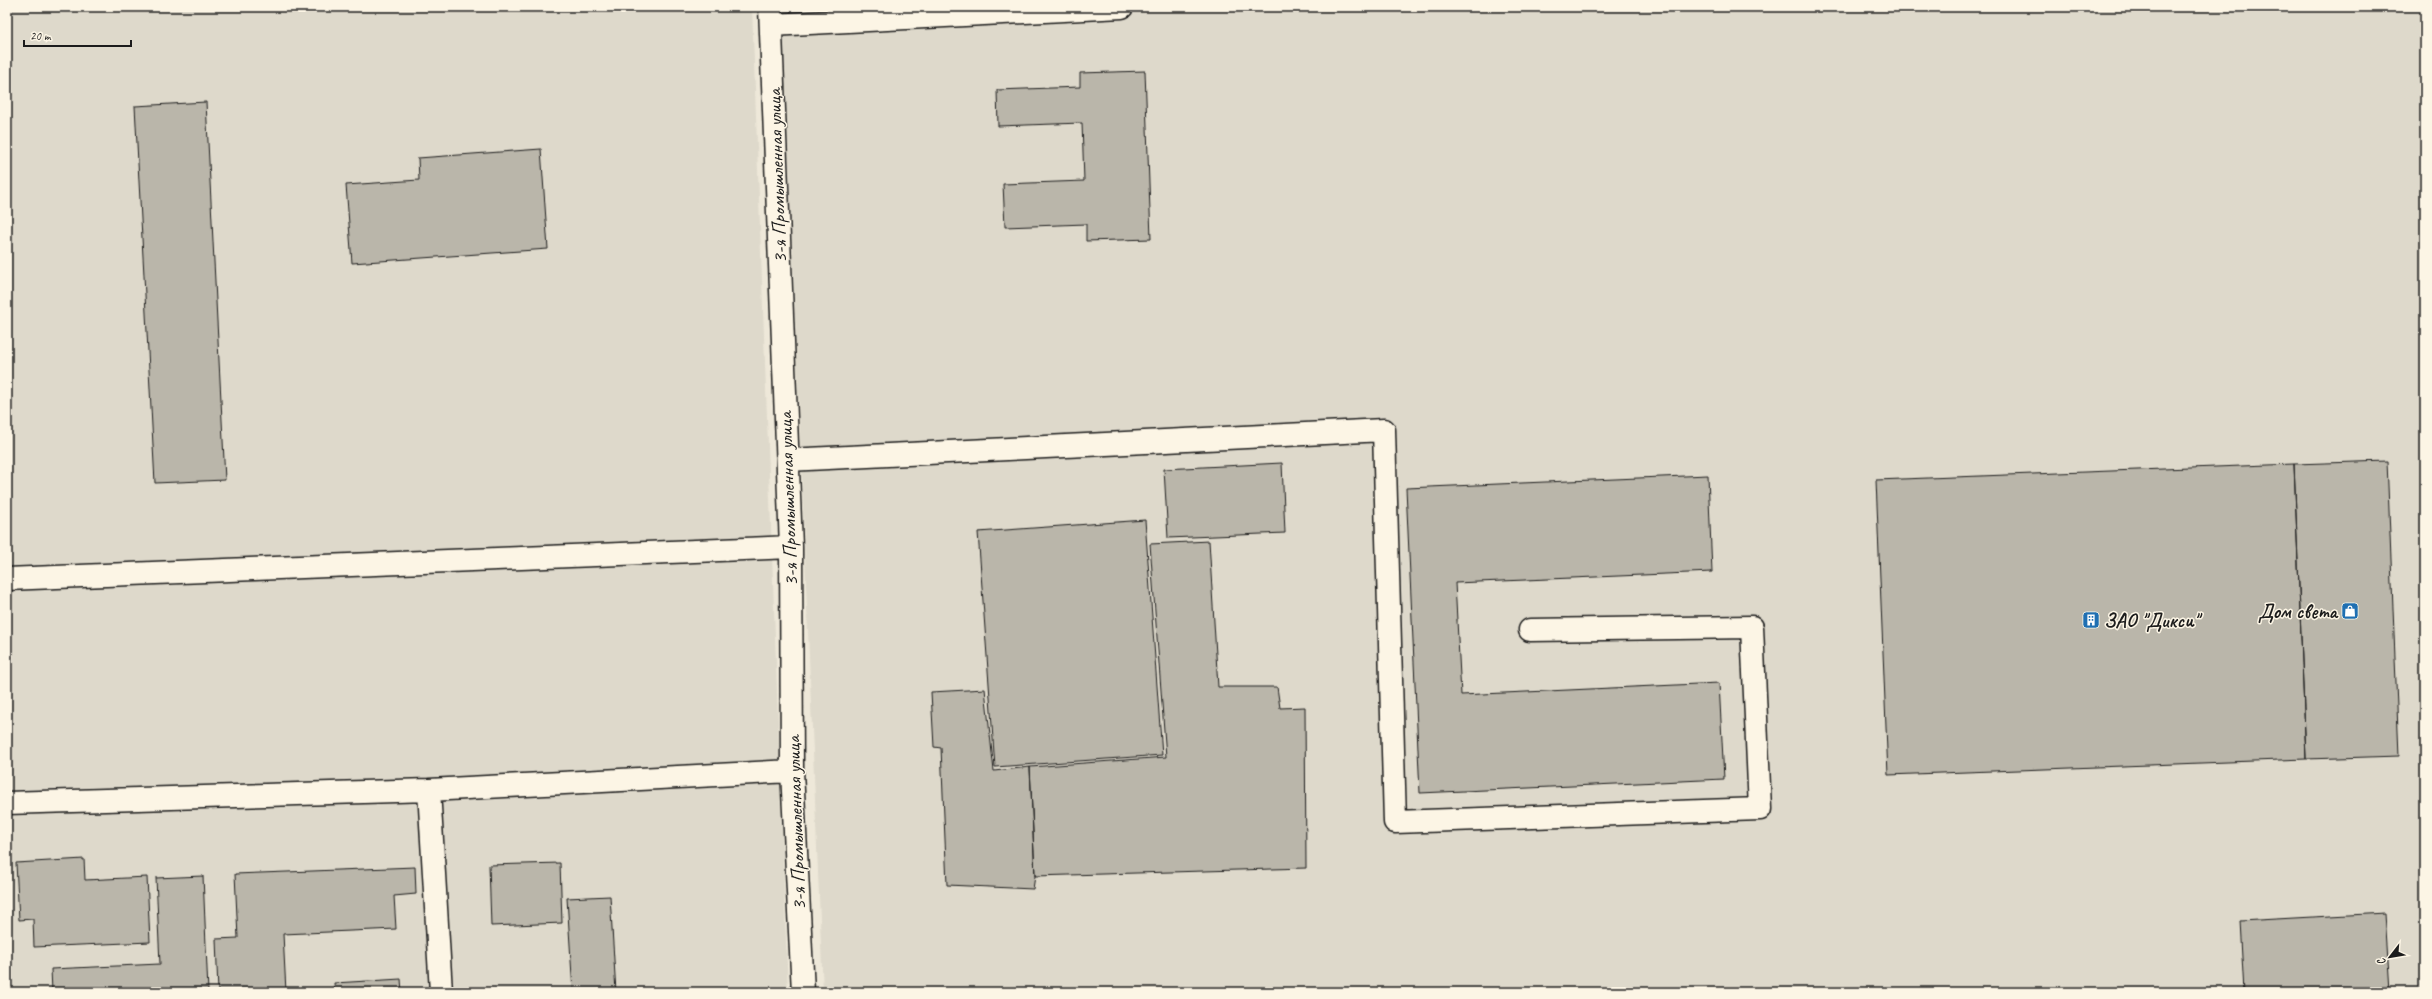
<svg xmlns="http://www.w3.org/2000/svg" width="2432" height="999" font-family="Caveat,sans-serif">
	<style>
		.built { fill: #ded9cb }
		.building { fill: #bab6aa; stroke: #1c1c1c }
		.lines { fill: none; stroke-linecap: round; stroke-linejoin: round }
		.minor-casing { stroke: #1c1c1c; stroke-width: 25 }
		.minor { stroke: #fcf5e5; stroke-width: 22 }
		.labels { text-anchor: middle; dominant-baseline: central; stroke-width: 3; stroke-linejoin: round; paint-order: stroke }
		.street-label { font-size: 20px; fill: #1c1c1c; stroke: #fcf5e5 }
		.poi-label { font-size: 20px; font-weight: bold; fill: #1c1c1c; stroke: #fcf5e5; text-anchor: end }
	</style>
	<rect width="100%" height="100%" fill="#eee8d9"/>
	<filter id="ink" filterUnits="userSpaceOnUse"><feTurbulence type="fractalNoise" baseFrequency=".025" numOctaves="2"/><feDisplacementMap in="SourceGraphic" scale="8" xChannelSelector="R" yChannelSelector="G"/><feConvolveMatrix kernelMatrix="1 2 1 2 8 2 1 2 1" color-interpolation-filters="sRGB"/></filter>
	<g filter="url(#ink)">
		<path class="built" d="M7,7H752L788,992H7Z
			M782,7H2425V992H823Z"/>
		<path class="building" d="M1145,71L1151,239L1086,241V224L1005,227L1003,184L1084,181L1082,123L998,126L997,90L1080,87V73Z
			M206,102L225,480L155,483L135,106Z
			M541,149L548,249L352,263L346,185L419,180L418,158Z
			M2387,461L2399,756L2306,759L2294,464Z
			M1282,463L1285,533L1168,538L1164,469Z
			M2294,464L2306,759L1888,775L1876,480Z
			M1708,475L1712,572L1455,583L1461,695L1719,683L1724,779L1420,793L1406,488Z
			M1145,520L1162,755L995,767L978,532Z
			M1209,541L1218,687H1277L1280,708L1305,707L1306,868L1035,876L1030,767L1166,757L1150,544Z
			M985,689L994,771L1030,767L1035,876L1033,889L947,885L941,748L934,747L931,692Z
			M84,859L85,880L147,877L150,942L34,947L33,919L19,920L16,863Z
			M560,863L562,923L491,926L489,865Z
			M415,867L416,894L394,896L396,929L283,934L286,992H218L216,939L238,938L235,874Z
			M203,876L208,992H52L51,969L160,964L156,878Z
			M610,896L616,992H573L567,898Z
			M2385,913L2390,992H2244L2240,921Z
			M401,979L402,992H335L334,983Z"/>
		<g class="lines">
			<defs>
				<path id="minor" d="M770,7L791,547L792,771L803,992
					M771,25L1122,7
					M788,460L1384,430L1395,822L1760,809L1752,627L1530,630
					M7,579L791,547
					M429,790L441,992
					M7,803L429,790L792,771"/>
			</defs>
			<use href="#minor" class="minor-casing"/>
			<use href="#minor" class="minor"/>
		</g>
	</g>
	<defs>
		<symbol id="shop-square" viewBox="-11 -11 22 22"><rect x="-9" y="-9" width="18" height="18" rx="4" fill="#1f6fb2" stroke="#fcf5e5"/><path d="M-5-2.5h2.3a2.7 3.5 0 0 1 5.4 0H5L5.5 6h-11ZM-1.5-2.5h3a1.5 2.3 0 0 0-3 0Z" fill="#fff"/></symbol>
		<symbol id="building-square" viewBox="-11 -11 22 22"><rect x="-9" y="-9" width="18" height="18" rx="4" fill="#1f6fb2" stroke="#fcf5e5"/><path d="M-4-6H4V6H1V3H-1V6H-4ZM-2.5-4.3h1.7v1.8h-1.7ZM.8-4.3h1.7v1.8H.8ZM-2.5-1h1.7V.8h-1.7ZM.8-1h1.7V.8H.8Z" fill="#fff"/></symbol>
	</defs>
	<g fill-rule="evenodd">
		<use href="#shop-square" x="2340" y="601" width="20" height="20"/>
		<use href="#building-square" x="2081" y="610" width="20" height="20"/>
	</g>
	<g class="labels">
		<g class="street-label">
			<text transform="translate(777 176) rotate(-92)">3-я Промышленная улица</text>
			<text transform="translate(788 499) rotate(-92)">3-я Промышленная улица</text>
			<text transform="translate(796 823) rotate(-92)">3-я Промышленная улица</text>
		</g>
		<g class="poi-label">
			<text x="2337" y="611">Дом света</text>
			<text x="2104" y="620" text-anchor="start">ЗАО "Дикси"</text>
		</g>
	</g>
	<rect width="2432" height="999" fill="none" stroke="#fcf5e5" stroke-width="24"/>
	<rect x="12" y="12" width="2408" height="975" fill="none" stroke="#1c1c1c" stroke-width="1.5" filter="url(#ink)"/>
	<g transform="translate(2390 957) rotate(239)" stroke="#fcf5e5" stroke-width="3" paint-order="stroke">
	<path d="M0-3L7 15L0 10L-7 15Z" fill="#1c1c1c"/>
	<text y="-6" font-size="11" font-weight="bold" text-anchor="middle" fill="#1c1c1c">С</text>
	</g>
	<path d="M24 40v6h107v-6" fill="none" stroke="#1c1c1c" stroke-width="2"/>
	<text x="30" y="40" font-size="12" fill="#1c1c1c" stroke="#fcf5e5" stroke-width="3" paint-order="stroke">20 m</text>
</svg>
